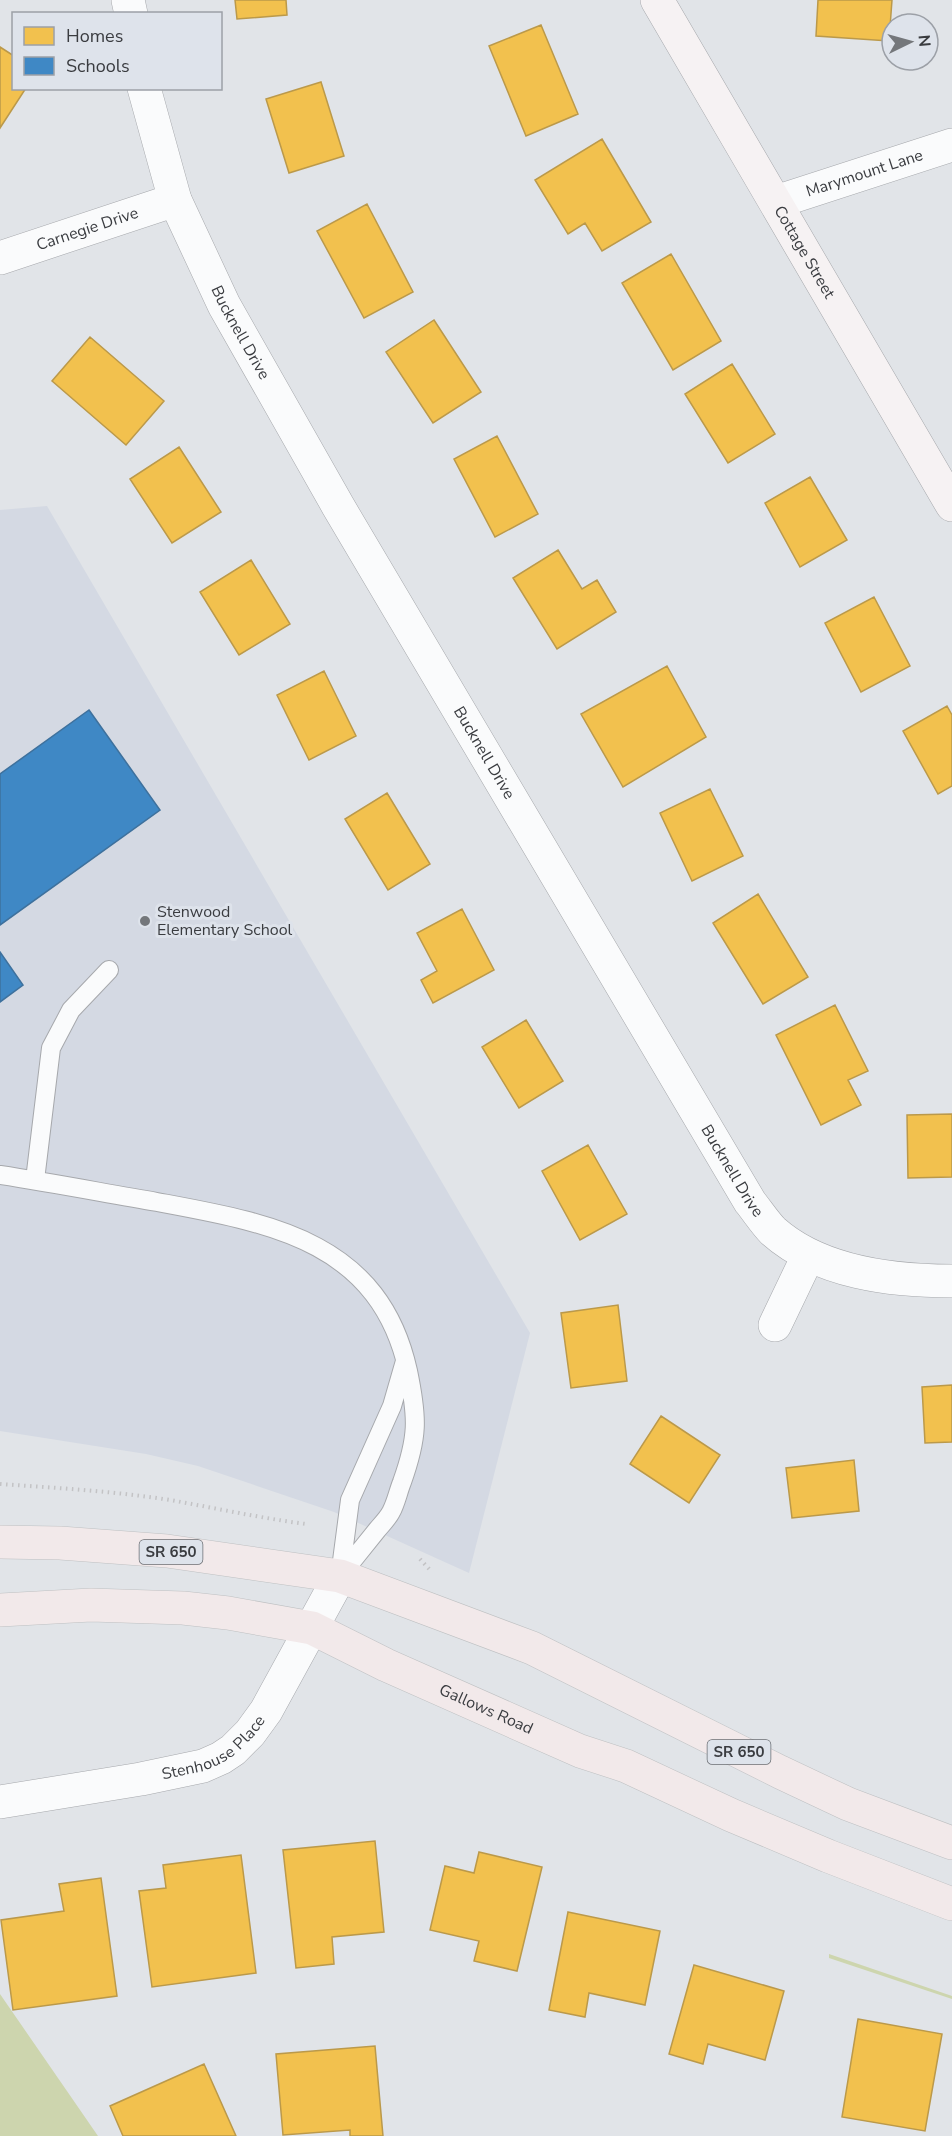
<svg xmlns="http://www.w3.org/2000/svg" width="952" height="2136" font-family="'Nunito Sans',sans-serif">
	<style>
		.built { fill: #d4d9e3 }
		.green { fill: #cdd5ae }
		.homes { fill: #f2c14e; stroke: #bb994a; stroke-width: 1.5 }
		.schools { fill: #3f88c5; stroke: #3e719d; stroke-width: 1.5 }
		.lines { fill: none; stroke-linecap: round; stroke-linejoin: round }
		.lane-casing { stroke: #a6a8ac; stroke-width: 20 }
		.street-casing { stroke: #a6a8ac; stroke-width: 34 }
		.secondary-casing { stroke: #a6a8ac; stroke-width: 34 }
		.primary-casing { stroke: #bec0c2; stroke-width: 34 }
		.path { stroke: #c3c3c5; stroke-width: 4; stroke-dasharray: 1.5 4.5; stroke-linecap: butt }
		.lane { stroke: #fafbfc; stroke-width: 18 }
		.street { stroke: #fafbfc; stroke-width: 33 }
		.secondary { stroke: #f6f2f3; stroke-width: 33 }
		.primary { stroke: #f2e9ea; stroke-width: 33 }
		.poi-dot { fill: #74777b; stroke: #dee3eb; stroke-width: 2 }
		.labels { text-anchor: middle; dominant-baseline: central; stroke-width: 6; stroke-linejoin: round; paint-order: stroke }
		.shield { fill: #dee3eb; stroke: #6b6e73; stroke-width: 1.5 }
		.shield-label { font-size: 15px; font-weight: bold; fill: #3a3c40 }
		.street-label { font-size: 16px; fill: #3a3c40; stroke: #dee3eb }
		.poi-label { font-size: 16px; fill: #3a3c40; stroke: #dee3eb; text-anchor: start }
	</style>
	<rect width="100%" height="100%" fill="#e1e4e8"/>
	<path class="built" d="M47,506L530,1333L469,1573L334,1512L198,1466L146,1454L0,1431V510Z"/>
	<path class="green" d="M829,1954L952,1996V1999L829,1958Z
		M0,1994L98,2136H0Z"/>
	<path class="homes" d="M235,0H286L287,15L237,19Z
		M818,0H892L889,41L816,36Z
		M541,25L578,114L526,136L489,46Z
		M0,47L14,56V88H26L0,128Z
		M321,82L344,156L289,173L266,99Z
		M602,139L651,222L602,251L585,223L568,234L535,180Z
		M367,204L413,292L364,318L317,231Z
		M671,254L721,341L673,370L622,283Z
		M434,320L481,392L433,423L386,352Z
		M90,337L164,401L126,445L52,381Z
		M732,364L775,434L728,463L685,394Z
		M497,436L538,514L495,537L454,459Z
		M179,447L221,512L172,543L130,479Z
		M810,477L847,540L800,567L765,503Z
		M558,550L582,589L597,580L616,612L557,649L513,578Z
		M251,560L290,624L239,655L200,592Z
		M874,597L910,666L861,692L825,623Z
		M667,666L706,737L623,787L581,714Z
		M324,671L356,736L309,760L277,695Z
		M947,706L952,715V786L938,794L903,731Z
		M710,789L743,856L692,881L660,813Z
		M387,793L430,864L388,890L345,819Z
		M758,894L808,977L763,1004L713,923Z
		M462,909L494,970L433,1003L421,980L437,971L417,933Z
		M835,1005L868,1071L848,1080L861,1105L821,1125L776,1035Z
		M526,1020L563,1081L519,1108L482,1047Z
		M952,1114V1177L908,1178L907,1115Z
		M588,1145L627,1214L580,1240L542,1171Z
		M618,1305L627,1381L571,1388L561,1313Z
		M952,1385V1442L925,1443L922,1387Z
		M661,1416L720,1455L689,1503L630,1464Z
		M854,1460L859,1511L792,1518L786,1468Z
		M375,1841L384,1932L332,1937L334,1964L296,1968L283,1850Z
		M479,1852L542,1867L517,1971L474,1961L479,1941L430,1930L445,1866L474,1873Z
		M241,1855L256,1973L152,1987L139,1891L166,1888L163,1865Z
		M101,1878L117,1996L13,2010L1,1920L64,1911L59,1884Z
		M568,1912L660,1931L645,2005L589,1993L585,2017L549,2010Z
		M694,1965L784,1991L765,2060L708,2044L703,2064L669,2054Z
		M858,2019L942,2034L925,2131L842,2117Z
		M375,2046L383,2136H350V2130L283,2135L276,2054Z
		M204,2064L236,2136H123L110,2106Z"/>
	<path class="schools" d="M89,710L160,810L0,925V774Z
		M0,952L23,985L0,1002Z"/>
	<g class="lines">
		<defs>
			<path id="lane" d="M0,1175C52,1183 104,1193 157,1202C269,1223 379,1240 408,1371C418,1419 418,1437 402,1482C398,1492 396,1503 391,1512C388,1518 382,1524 377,1530C365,1545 352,1561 340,1576
				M35,1180L51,1048L71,1010L109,970
				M340,1576L350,1500L392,1406L405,1361"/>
			<g id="street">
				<path d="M128,0L131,14"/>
				<path id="s1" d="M144,88L175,200L224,305L338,506L750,1202C758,1212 765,1223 773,1231C820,1273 892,1281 952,1281"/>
				<path id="s2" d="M776,202L952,145"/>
				<path id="s3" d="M0,258L175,200"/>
				<path d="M775,1325L808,1256"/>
				<path id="s4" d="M0,1802L141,1779L203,1766L221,1758L233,1750L250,1733L266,1711L340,1576"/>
			</g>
			<g id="secondary">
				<path id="s5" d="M657,0L952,505"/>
			</g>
			<g id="primary">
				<path d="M0,1542L60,1543L167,1551L340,1576L532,1648L780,1772L848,1804L952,1843"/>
				<path id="s6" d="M0,1610L91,1605L183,1608L228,1613L312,1628L386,1665L580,1751L626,1766L731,1815L828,1856L952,1904"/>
			</g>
		</defs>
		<use href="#lane" class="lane-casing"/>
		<use href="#street" class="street-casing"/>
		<use href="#secondary" class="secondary-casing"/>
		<use href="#primary" class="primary-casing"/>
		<path class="path" d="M0,1484C57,1488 113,1491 170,1500C215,1508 260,1518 306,1524
			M420,1559L431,1571"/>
		<use href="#lane" class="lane"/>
		<use href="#street" class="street"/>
		<use href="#secondary" class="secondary"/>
		<use href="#primary" class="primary"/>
	</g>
	<circle class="poi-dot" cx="145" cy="921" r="6"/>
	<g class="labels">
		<g class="shield">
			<rect x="139.5" y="1540" width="63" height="24" rx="4.5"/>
			<rect x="707.5" y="1740" width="63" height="24" rx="4.5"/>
		</g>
		<g class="shield-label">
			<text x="171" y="1552">SR 650</text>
			<text x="739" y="1752">SR 650</text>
		</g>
		<g class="street-label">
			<text stroke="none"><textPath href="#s2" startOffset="93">Marymount Lane</textPath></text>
			<text stroke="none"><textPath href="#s3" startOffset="92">Carnegie Drive</textPath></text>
			<text stroke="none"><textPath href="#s5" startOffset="292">Cottage Street</textPath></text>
			<text stroke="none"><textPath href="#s1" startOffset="264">Bucknell Drive</textPath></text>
			<text stroke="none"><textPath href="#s1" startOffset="750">Bucknell Drive</textPath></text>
			<text stroke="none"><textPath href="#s1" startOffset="1236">Bucknell Drive</textPath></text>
			<text stroke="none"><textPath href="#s6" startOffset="506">Gallows Road</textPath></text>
			<text stroke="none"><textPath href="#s4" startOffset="224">Stenhouse Place</textPath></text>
		</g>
		<g class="poi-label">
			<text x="157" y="912">Stenwood<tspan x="157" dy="18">Elementary School</tspan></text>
		</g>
	</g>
	<rect x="12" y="12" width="210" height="78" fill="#dee3eb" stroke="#9ca0a7" stroke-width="1.5"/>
	<rect x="24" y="27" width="30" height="18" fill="#f2c14e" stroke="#9ca0a7" stroke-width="1.5"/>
	<text x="66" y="42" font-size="18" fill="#3a3c40">Homes</text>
	<rect x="24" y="57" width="30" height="18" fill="#3f88c5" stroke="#9ca0a7" stroke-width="1.5"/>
	<text x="66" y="72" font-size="18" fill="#3a3c40">Schools</text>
	<g transform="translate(910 42) rotate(85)"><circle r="28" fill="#dee3eb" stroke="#9ca0a7" stroke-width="1.5"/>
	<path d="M0-4.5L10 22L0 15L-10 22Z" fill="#74777b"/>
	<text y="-9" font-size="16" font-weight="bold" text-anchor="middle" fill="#3a3c40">N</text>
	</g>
</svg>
